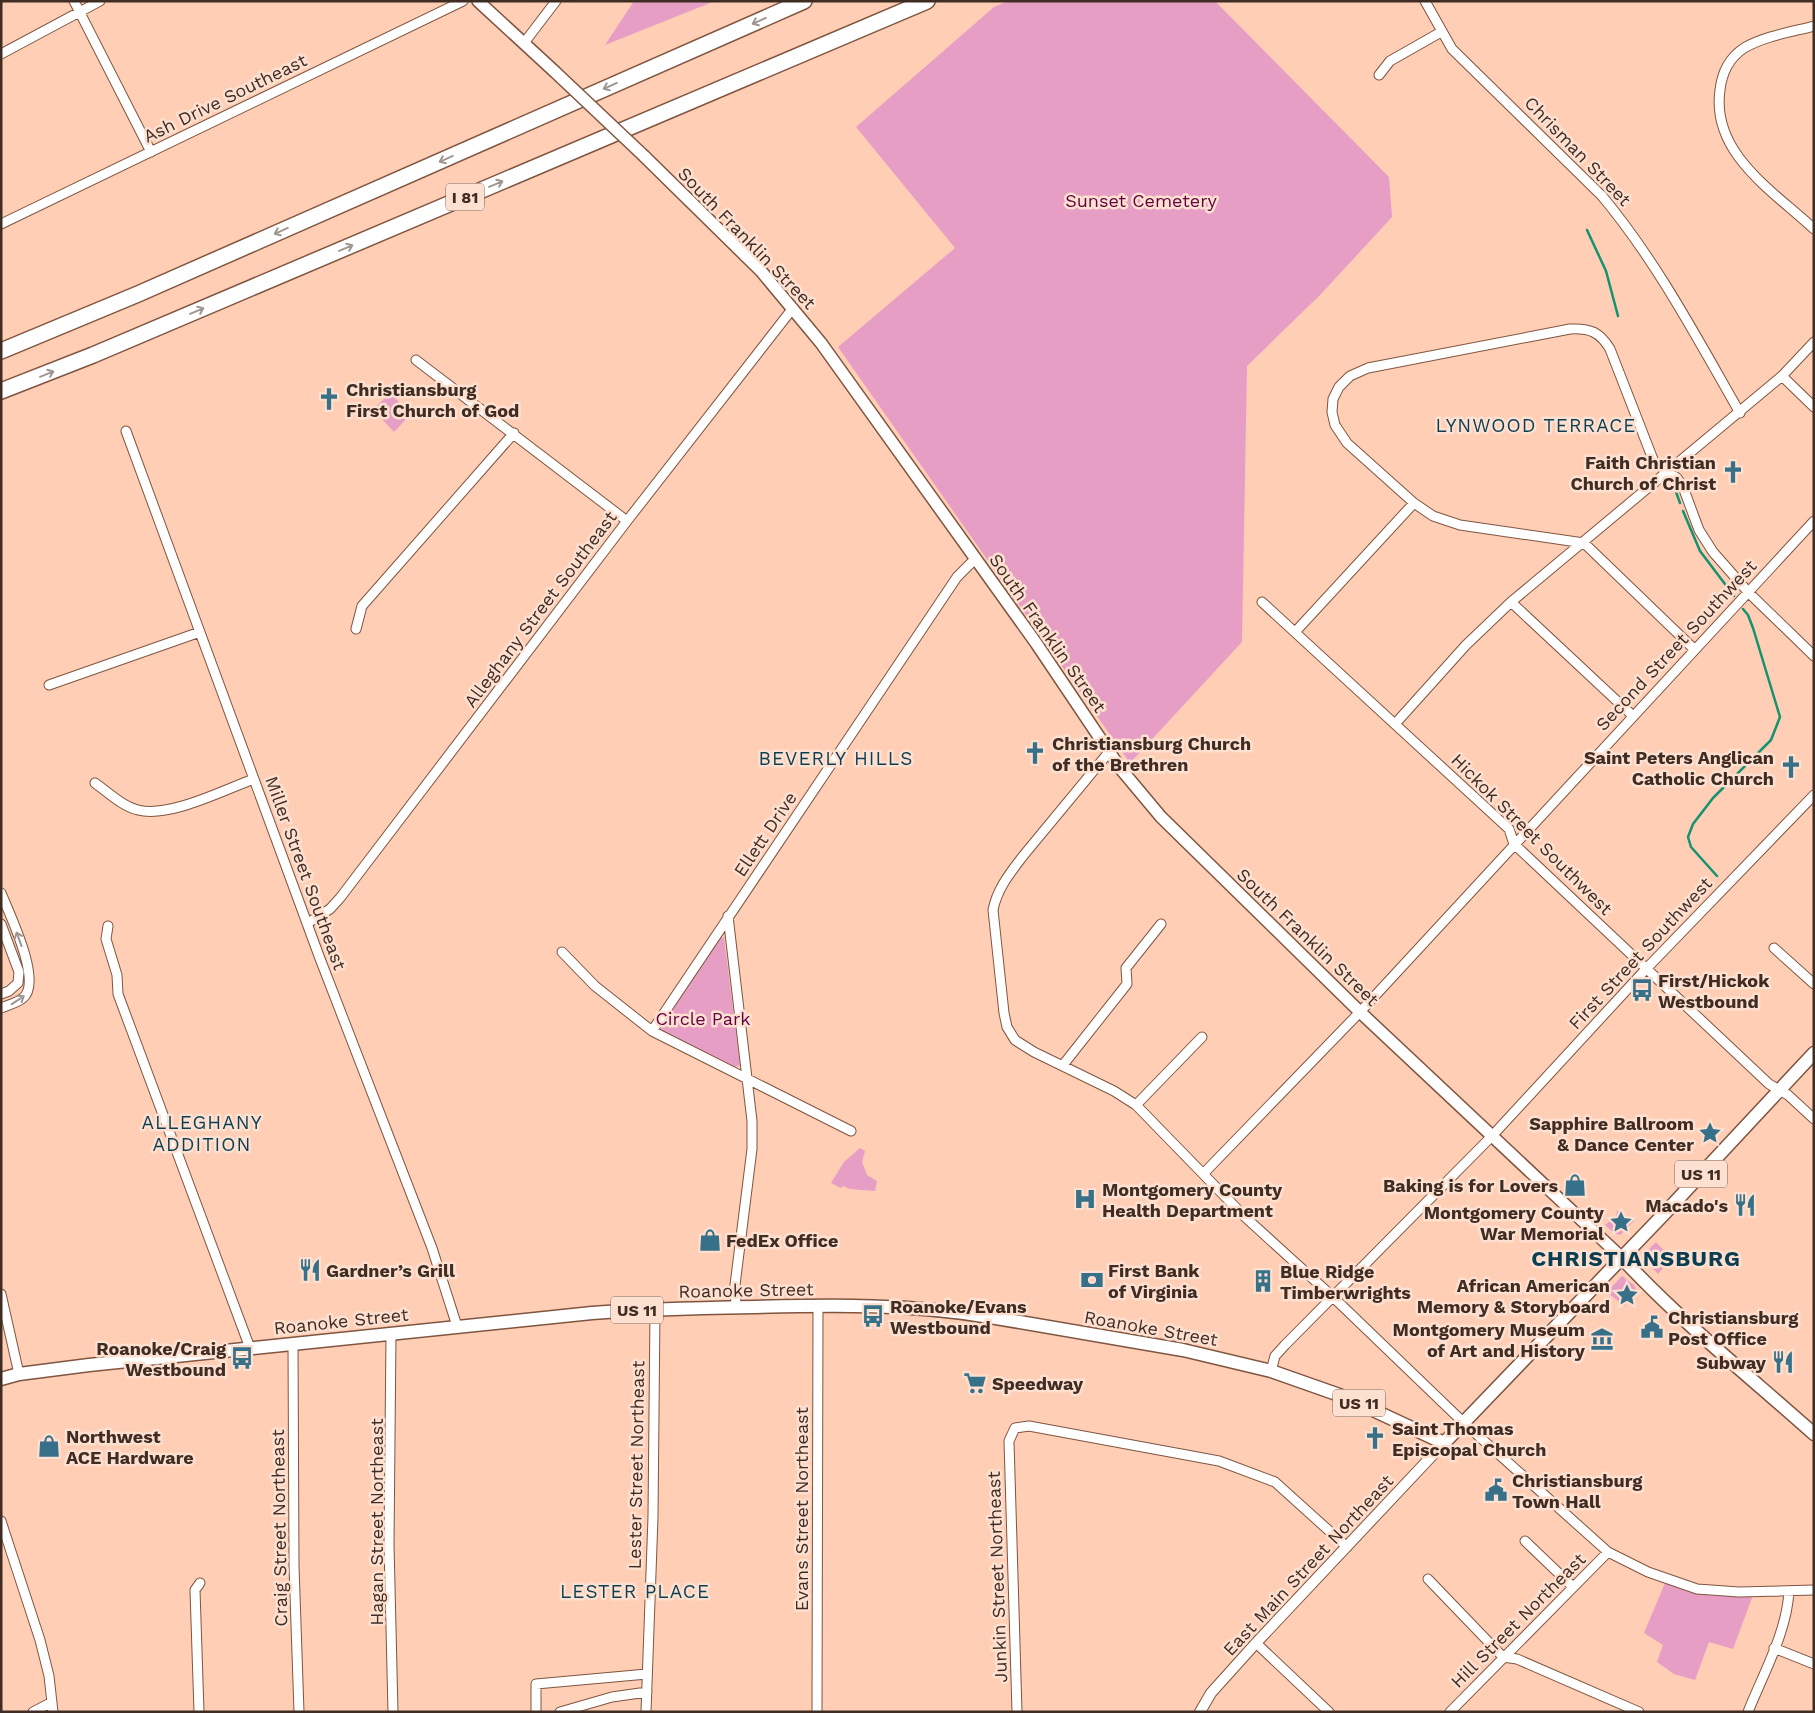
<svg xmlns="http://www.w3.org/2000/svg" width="1815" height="1713" font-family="'Work Sans',sans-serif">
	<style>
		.green { fill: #e79ec4 }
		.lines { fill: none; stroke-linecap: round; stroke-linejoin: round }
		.stream { stroke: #13936f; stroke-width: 2.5 }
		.minor-casing { stroke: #7f5540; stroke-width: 11 }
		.tertiary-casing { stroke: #7f5540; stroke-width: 12 }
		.secondary-casing { stroke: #7f5540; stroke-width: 14 }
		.primary-casing { stroke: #7f5540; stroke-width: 15 }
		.motorway-casing { stroke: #7f5540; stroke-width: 18 }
		.minor { stroke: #fff; stroke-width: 9 }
		.tertiary { stroke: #fff; stroke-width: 10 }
		.secondary { stroke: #fff; stroke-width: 11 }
		.primary { stroke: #fff; stroke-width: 12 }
		.motorway { stroke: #fff; stroke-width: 15 }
		.secondary-bridge-casing { stroke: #7f5540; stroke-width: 14; stroke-linecap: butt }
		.secondary-bridge { stroke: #fff; stroke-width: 11 }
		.oneway { stroke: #9f9691 }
		.labels { text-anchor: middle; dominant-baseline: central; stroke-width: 5; stroke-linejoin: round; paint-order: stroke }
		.shield { fill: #fee0d1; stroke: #786257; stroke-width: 1 }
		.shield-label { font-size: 16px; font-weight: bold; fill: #3f2c23 }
		.street-label { font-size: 18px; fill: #3f2c23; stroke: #fee0d1 }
		.park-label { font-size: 18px; fill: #620041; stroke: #fee0d1 }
		.poi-label { font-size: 18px; font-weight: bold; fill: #3f2c23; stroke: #fee0d1; text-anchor: start }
		.neighbourhood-label { font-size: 19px; letter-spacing: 1px; fill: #0b3e51; stroke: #fee0d1 }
		.district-label { font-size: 22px; font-weight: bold; letter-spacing: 1px; fill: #0b3e51; stroke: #fee0d1 }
	</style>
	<rect width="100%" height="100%" fill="#ffceb5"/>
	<path class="green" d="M634,1H715L605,45Z
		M1008,1H1215L1389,177L1392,217L1321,294L1247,366L1242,642L1130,763L838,347L955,248L856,127L994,7Z
		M391,393L410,415L394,432L373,409Z
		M724,937L740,1065L733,1068L664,1034L661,1028L719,938Z
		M860,1148L865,1151L862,1162L867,1175L877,1181L875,1191L850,1189L843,1186L841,1188L831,1183L844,1162Z
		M1617,1211H1623V1215L1629,1221H1634L1620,1235L1614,1233L1605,1225L1616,1216Z
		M1656,1242L1669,1256V1261L1658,1274L1644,1259L1646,1252Z
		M1622,1276L1634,1285L1638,1294L1624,1306L1607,1292Z
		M1665,1583L1699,1594L1753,1595L1733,1649L1709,1642L1695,1680L1674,1674L1657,1662L1663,1645L1644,1633Z"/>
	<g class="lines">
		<path class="stream" d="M1587,230L1606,271L1618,316
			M1676,492L1680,503
			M1683,511L1700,551L1734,596
			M1717,876L1691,847L1688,837L1693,824L1713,798L1771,740L1780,717L1753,628L1748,615L1743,609"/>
		<defs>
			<path id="minor" d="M74,1L151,152
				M1425,1L1452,49L1602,196C1657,262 1697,338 1740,413
				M1814,26C1791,32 1765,36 1744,48C1729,58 1722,72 1720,90C1711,153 1772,190 1814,229
				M524,43L556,1
				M1,54L100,1
				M1379,75L1390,61L1441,32
				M1,224L463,1
				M416,360L627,521
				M1782,376L1814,407
				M126,431L319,956L432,1248L457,1326
				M1262,602L1509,829L1514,844L1769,1084L1788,1095L1814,1119
				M1511,602L1632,715
				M356,629L362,606L514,433
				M1296,631L1414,503
				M1694,649L1584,543L1460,525L1433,516L1414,503L1347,443L1335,425L1332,412L1333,399L1339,387L1350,376L1368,368L1570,329C1590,328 1600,332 1610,349L1654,462L1677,478L1683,487L1699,530L1713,552L1749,593L1814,656
				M49,685L200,632
				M1395,724L1466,645L1511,602L1782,376L1814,342
				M1109,752L1023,856C1010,873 997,889 993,910L1004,1013L1007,1027L1015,1040L1034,1052L1114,1091L1136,1105L1245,1217L1333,1297L1464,1423L1608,1552L1648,1572L1697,1589L1739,1592L1814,1590
				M95,783C109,793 122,806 138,810C170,818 223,790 254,779
				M1,893C9,913 43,982 23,998C17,1003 8,1005 1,1008
				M728,916L752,1121V1149L735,1285L736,1307
				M308,923L330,909L340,898L627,521L793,308
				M1,924L19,972L18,983L9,991L1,994
				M108,926L106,939L117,975L118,994L250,1348
				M1774,948L1814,984
				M562,952L595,986L652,1031L851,1131
				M652,1031L957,577L976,558
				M1063,1065L1127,984L1126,968L1161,924
				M1136,1105L1202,1037
				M1204,1173L1360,1012L1814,521
				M1,1294L19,1374
				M391,1333L389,1544L393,1712
				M293,1343L294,1566L299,1712
				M1271,1371L1275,1356L1285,1345L1492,1136L1646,969L1814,795
				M1,1521L40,1640L49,1676L53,1712
				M1525,1541L1572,1586
				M1428,1579L1503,1657L1517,1659L1639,1712
				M1256,1643L1329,1712
				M1774,1648L1814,1664
				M33,1712L52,1702
				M199,1712L195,1590L200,1583
				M536,1712V1684L647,1674
				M560,1712L612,1697L647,1692
				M646,1712L653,1517L655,1309
				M817,1712L818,1306
				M1017,1712L1009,1441L1015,1428L1029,1426L1219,1461L1275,1482L1347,1547
				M1450,1712L1608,1552
				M1748,1712C1763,1674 1787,1632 1789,1591"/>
			<path id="tertiary" d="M1200,1712L1211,1693L1256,1643L1444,1443"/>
			<path id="secondary" d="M478,1L554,71
				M644,156L761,271L821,343L1036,643L1120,768L1161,817L1360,1012L1621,1257"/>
			<path id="primary" d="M1621,1257C1679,1320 1749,1376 1814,1434
				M1,1379L19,1374L89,1365L592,1313C646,1309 701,1308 755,1307C834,1305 911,1304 990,1317L1183,1350L1271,1371L1345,1397L1444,1443L1663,1215L1814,1053"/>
			<path id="motorway" d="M1,351L138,294L804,1
				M1,391L93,355L927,1"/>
		</defs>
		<use href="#minor" class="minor-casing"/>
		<use href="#tertiary" class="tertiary-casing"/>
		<use href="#secondary" class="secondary-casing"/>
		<use href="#primary" class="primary-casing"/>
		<use href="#motorway" class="motorway-casing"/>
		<use href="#minor" class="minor"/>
		<use href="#tertiary" class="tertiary"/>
		<use href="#secondary" class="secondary"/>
		<use href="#primary" class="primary"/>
		<use href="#motorway" class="motorway"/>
		<defs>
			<path id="secondary-bridge" d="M554,71L644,156"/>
		</defs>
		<use href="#secondary-bridge" class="secondary-bridge-casing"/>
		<use href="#secondary-bridge" class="secondary-bridge"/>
	</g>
	<defs><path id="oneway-shaft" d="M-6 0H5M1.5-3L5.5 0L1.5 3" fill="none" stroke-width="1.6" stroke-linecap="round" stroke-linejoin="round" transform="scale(1.25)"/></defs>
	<g class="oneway">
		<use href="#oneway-shaft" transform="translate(759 21) rotate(156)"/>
		<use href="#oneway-shaft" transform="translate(610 86) rotate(156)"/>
		<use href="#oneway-shaft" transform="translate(446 159) rotate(156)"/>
		<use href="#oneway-shaft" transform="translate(496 184) rotate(-23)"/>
		<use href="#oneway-shaft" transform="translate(281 231) rotate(156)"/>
		<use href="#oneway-shaft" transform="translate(346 248) rotate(-23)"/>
		<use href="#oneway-shaft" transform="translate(197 311) rotate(-23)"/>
		<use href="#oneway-shaft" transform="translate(47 374) rotate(-22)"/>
		<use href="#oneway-shaft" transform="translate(19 939) rotate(-110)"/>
		<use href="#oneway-shaft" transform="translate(18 1000) rotate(-33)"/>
	</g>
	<defs>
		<symbol id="church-bare" viewBox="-9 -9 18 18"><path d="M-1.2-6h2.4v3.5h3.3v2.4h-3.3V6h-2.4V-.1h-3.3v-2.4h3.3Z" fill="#367189" stroke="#fee0d1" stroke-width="2.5" paint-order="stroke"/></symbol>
		<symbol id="bus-bare" viewBox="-9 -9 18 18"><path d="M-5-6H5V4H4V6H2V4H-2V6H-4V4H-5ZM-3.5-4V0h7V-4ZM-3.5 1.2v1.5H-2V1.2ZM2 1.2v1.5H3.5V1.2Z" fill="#367189" stroke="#fee0d1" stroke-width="2.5" paint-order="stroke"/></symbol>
		<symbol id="sight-bare" viewBox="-9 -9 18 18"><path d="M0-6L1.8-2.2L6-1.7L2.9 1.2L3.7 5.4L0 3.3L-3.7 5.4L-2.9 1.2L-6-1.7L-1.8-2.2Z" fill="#367189" stroke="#fee0d1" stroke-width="2.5" paint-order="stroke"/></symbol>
		<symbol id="shop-bare" viewBox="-9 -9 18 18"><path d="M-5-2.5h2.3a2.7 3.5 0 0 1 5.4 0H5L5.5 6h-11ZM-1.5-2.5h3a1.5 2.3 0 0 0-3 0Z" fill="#367189" stroke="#fee0d1" stroke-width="2.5" paint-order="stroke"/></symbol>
		<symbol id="hospital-bare" viewBox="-9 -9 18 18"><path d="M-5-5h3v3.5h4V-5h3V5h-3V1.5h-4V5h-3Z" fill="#367189" stroke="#fee0d1" stroke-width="2.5" paint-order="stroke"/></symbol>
		<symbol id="restaurant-bare" viewBox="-9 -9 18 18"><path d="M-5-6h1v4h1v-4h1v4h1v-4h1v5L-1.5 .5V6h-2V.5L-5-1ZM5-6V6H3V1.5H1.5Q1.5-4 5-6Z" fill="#367189" stroke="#fee0d1" stroke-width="2.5" paint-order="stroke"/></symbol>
		<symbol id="bank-bare" viewBox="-9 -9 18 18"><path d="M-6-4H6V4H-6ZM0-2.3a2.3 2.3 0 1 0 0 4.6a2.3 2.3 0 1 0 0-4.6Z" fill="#367189" stroke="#fee0d1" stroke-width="2.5" paint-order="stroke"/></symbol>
		<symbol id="building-bare" viewBox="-9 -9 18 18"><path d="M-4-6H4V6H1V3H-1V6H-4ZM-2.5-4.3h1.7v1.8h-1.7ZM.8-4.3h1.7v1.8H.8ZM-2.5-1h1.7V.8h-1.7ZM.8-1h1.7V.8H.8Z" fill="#367189" stroke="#fee0d1" stroke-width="2.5" paint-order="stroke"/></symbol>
		<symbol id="civic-bare" viewBox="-9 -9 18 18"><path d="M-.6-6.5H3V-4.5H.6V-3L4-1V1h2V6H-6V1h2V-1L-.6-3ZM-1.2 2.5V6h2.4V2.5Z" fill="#367189" stroke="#fee0d1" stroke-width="2.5" paint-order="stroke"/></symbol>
		<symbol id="museum-bare" viewBox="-9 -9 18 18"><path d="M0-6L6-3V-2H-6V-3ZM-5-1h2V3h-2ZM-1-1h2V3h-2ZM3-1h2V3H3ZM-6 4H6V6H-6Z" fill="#367189" stroke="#fee0d1" stroke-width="2.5" paint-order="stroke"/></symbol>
		<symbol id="supermarket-bare" viewBox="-9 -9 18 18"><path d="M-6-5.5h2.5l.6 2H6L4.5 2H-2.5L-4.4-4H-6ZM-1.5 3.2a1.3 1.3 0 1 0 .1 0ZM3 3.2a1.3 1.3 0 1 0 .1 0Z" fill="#367189" stroke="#fee0d1" stroke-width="2.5" paint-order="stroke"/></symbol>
	</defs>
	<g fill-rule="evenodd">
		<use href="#church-bare" x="313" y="383" width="32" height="32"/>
		<use href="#church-bare" x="1717" y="456" width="32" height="32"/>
		<use href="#church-bare" x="1019" y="737" width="32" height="32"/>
		<use href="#church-bare" x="1775" y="751" width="32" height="32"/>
		<use href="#bus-bare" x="1626" y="974" width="32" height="32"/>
		<use href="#sight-bare" x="1694" y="1117" width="32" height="32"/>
		<use href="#shop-bare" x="1559" y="1169" width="32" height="32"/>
		<use href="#hospital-bare" x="1069" y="1183" width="32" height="32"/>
		<use href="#restaurant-bare" x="1729" y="1189" width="32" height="32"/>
		<use href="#sight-bare" x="1605" y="1206" width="32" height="32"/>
		<use href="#shop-bare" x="694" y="1224" width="32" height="32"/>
		<use href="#restaurant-bare" x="294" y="1254" width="32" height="32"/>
		<use href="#bank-bare" x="1076" y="1264" width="32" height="32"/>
		<use href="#building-bare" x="1247" y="1265" width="32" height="32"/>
		<use href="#sight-bare" x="1611" y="1279" width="32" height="32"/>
		<use href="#bus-bare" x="857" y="1300" width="32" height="32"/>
		<use href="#civic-bare" x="1636" y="1311" width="32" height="32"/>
		<use href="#museum-bare" x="1586" y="1323" width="32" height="32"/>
		<use href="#bus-bare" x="226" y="1342" width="32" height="32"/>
		<use href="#restaurant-bare" x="1767" y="1346" width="32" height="32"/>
		<use href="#supermarket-bare" x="959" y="1367" width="32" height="32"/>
		<use href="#church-bare" x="1359" y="1422" width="32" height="32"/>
		<use href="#shop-bare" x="33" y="1430" width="32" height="32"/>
		<use href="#civic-bare" x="1480" y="1474" width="32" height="32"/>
	</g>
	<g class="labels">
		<g class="shield">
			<rect x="446" y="183.5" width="38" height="27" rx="4"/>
			<rect x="1675" y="1160.5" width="52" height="27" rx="4"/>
			<rect x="611" y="1296.5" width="52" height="27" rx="4"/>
			<rect x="1333" y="1389.5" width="52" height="27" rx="4"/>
		</g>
		<g class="shield-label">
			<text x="465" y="197">I 81</text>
			<text x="1701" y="1174">US 11</text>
			<text x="637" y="1310">US 11</text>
			<text x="1359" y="1403">US 11</text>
		</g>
		<g class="street-label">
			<text transform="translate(225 98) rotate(-26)">Ash Drive Southeast</text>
			<text transform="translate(1578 151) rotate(46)">Chrisman Street</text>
			<text transform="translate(747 238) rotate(46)">South Franklin Street</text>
			<text transform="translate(540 609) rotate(-53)">Alleghany Street Southeast</text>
			<text transform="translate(1048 633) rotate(55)">South Franklin Street</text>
			<text transform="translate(1676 645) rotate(-47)">Second Street Southwest</text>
			<text transform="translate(765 834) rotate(-56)">Ellett Drive</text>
			<text transform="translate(1532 834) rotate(45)">Hickok Street Southwest</text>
			<text transform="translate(306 873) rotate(70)">Miller Street Southeast</text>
			<text transform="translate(1308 937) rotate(44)">South Franklin Street</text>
			<text transform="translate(1640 953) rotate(-47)">First Street Southwest</text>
			<text transform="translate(746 1290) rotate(-1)">Roanoke Street</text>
			<text transform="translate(341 1321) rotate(-6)">Roanoke Street</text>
			<text transform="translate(1151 1328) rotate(10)">Roanoke Street</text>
			<text transform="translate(636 1465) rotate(-89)">Lester Street Northeast</text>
			<text transform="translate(801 1509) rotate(-90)">Evans Street Northeast</text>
			<text transform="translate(376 1522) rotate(-90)">Hagan Street Northeast</text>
			<text transform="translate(279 1528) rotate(-91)">Craig Street Northeast</text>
			<text transform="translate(1308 1565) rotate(-47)">East Main Street Northeast</text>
			<text transform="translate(997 1577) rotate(-92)">Junkin Street Northeast</text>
			<text transform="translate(1518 1620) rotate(-45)">Hill Street Northeast</text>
		</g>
		<g class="park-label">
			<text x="1141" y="200">Sunset Cemetery</text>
			<text x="703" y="1018">Circle Park</text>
		</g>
		<g class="poi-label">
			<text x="346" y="389">Christiansburg<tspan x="346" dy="21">First Church of God</tspan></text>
			<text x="1716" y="462" text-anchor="end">Faith Christian<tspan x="1716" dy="21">Church of Christ</tspan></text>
			<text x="1052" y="743">Christiansburg Church<tspan x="1052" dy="21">of the Brethren</tspan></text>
			<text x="1774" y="757" text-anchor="end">Saint Peters Anglican<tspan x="1774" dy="21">Catholic Church</tspan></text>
			<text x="1658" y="980">First/Hickok<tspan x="1658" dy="21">Westbound</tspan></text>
			<text x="1694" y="1123" text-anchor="end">Sapphire Ballroom<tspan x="1694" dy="21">&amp; Dance Center</tspan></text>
			<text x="1558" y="1185" text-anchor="end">Baking is for Lovers</text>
			<text x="1102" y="1189">Montgomery County<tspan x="1102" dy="21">Health Department</tspan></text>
			<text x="1728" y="1205" text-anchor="end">Macado's</text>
			<text x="1604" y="1212" text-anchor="end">Montgomery County<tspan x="1604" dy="21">War Memorial</tspan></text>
			<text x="726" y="1240">FedEx Office</text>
			<text x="326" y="1270">Gardner’s Grill</text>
			<text x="1108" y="1270">First Bank<tspan x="1108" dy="21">of Virginia</tspan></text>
			<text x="1280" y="1271">Blue Ridge<tspan x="1280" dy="21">Timberwrights</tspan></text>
			<text x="1610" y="1285" text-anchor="end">African American<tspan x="1610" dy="21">Memory &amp; Storyboard</tspan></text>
			<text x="890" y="1306">Roanoke/Evans<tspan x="890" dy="21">Westbound</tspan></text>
			<text x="1668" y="1317">Christiansburg<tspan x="1668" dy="21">Post Office</tspan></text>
			<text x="1585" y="1329" text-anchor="end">Montgomery Museum<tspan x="1585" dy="21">of Art and History</tspan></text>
			<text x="226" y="1348" text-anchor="end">Roanoke/Craig<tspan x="226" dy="21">Westbound</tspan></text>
			<text x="1766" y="1362" text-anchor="end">Subway</text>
			<text x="992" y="1383">Speedway</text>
			<text x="1392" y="1428">Saint Thomas<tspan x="1392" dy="21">Episcopal Church</tspan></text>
			<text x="66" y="1436">Northwest<tspan x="66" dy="21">ACE Hardware</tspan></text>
			<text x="1512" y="1480">Christiansburg<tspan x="1512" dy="21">Town Hall</tspan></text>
		</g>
		<g class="neighbourhood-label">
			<text x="1536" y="425">LYNWOOD TERRACE</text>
			<text x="836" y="758">BEVERLY HILLS</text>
			<text x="202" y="1122">ALLEGHANY<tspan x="202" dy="22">ADDITION</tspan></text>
			<text x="635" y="1591">LESTER PLACE</text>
		</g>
		<g class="district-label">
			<text x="1636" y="1258">CHRISTIANSBURG</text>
		</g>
	</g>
	<rect width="1815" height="1713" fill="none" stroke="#3f2c23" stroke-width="5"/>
</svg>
